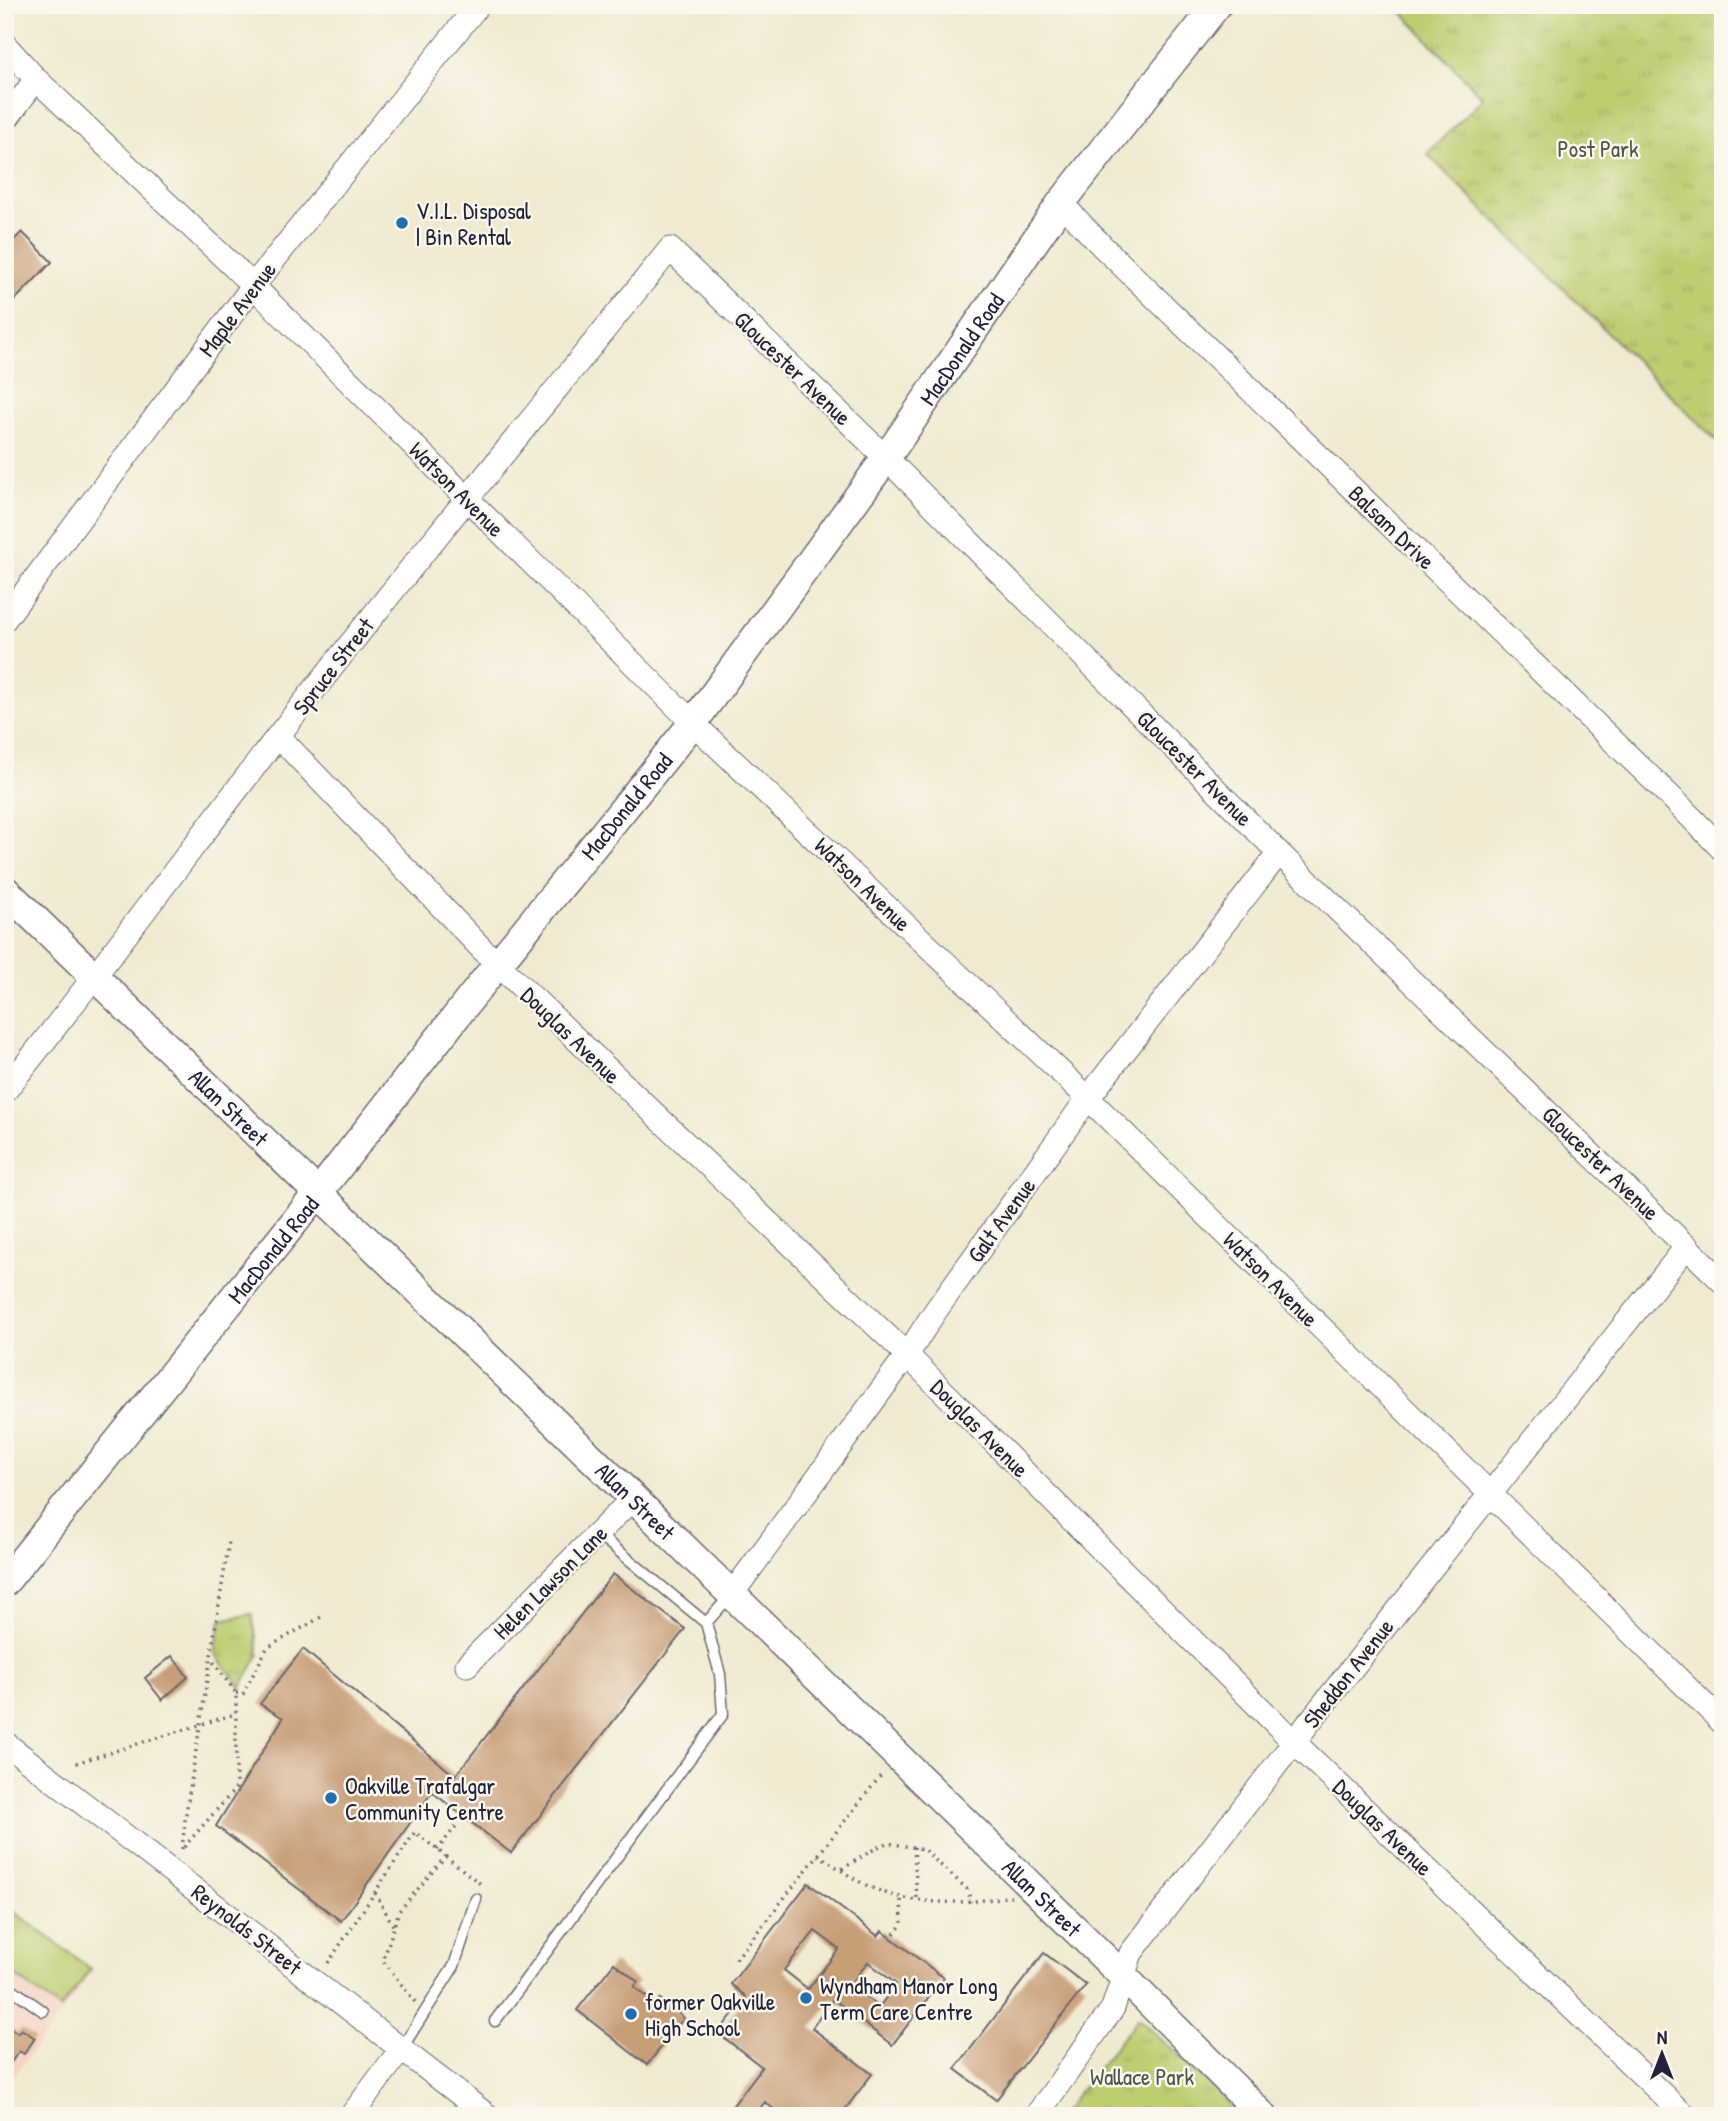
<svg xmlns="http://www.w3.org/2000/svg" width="1728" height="2121" font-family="'Patrick Hand',sans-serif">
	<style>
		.built { fill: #f5d2c3 }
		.grass { fill: #bdce71; stroke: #707856; stroke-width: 2 }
		.park { fill: url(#park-tufts); stroke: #707856; stroke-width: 2 }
		.building { fill: #c89e77; fill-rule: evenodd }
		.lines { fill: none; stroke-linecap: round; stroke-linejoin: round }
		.service-casing { stroke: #6a6870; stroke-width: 13 }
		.minor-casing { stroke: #6a6870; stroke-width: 25 }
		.tertiary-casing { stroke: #6a6870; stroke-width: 31 }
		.path { stroke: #6a6870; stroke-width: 3.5; stroke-dasharray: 2 5; stroke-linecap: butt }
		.service { stroke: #fff; stroke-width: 10 }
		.minor { stroke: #fff; stroke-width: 23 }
		.tertiary { stroke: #fff; stroke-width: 28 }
		.poi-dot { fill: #1f6fb2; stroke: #fbf7ec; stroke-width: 2.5 }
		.labels { text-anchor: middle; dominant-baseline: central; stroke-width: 5; stroke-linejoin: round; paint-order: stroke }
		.park-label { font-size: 23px; fill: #50564b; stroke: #fbf7ec }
		.poi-label { font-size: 23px; fill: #22223b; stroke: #fbf7ec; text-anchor: start }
		.street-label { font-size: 23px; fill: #22223b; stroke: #fbf7ec }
	</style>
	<defs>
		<pattern id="park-tufts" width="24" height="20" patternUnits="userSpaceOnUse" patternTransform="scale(1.75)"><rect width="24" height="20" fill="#bdce71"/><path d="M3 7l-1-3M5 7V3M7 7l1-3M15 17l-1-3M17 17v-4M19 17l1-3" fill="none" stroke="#a2b163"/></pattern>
	</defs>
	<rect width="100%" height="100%" fill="#fbf7ec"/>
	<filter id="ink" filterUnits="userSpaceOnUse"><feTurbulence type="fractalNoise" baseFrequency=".0143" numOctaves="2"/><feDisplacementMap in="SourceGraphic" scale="14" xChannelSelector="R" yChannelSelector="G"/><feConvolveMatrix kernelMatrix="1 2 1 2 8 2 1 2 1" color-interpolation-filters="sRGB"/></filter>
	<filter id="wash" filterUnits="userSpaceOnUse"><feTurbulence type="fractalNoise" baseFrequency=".00686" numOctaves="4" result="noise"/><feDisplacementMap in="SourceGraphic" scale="28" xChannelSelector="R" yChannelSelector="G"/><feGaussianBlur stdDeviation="1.57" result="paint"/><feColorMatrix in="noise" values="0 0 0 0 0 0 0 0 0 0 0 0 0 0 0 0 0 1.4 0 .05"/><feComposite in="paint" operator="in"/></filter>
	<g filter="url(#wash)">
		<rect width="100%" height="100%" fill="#f1ead1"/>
		<path class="built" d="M5,1904L93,1971L5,2087Z"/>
		<path class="grass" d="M5,1905L91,1969L60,2009L5,1968Z"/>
		<path class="park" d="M1395,5H1723V447L1427,154L1483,98Z
			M252,1614L259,1655L241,1687L215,1654L221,1620Z
			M1138,2018L1243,2116H1060Z"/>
		<g id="blocks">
			<path class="building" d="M22,232L52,262L5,310V249Z
				M613,1574L685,1629L511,1853L432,1792L341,1921L216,1826L283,1718L260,1704L303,1649L455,1776Z
				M172,1656L188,1677L162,1700L145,1678Z
				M808,1883L878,1936L882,1931L944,1978L892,2045L833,1999L812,2028L872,2074L840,2116H782L765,2102L754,2116H725L762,2067L718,2033L746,1997L731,1984ZM815,1931L839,1949L808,1989L784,1970ZM868,1962L896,1984L879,2007L850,1985Z
				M1044,1953L1086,1985L996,2100L955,2069Z
				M614,1963L638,1982L634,1987L656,2004L660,1999L684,2018L647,2065L577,2010Z
				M5,2025L18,2033L21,2029L35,2038L24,2054L19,2051L5,2071Z"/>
		</g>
	</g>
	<g filter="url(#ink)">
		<use href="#blocks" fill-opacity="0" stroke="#6a6870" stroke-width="2"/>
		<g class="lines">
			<defs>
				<path id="service" d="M598,1534L706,1623
					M5,1984L43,2011
					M495,2021L723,1714L720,1674L706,1623L730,1596
					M402,2048L454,1966L476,1899"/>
				<path id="minor" d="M5,45L36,79L235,268L693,723L1088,1098L1723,1723
					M5,121L36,79
					M1061,203L1102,246L1676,802L1723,850
					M5,619L253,286L478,5
					M278,736L483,950L907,1355L1294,1742L1685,2116
					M5,1091C98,974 187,854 278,736C406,571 539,411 670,249L886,458L1279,853L1723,1282
					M732,1594L907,1355L934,1313L1088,1098L1279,853
					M467,1665L633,1498
					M5,1743L488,2116
					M351,2116L402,2048
					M1036,2116L1113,2008L1131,1953L1311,1720L1687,1246"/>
				<g id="tertiary">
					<path id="s1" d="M5,890L633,1498L1123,1976L1263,2116"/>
					<path id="s2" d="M5,1582L329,1179L480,986L693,723L886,458L1061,203L1217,5"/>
				</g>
			</defs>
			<use href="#service" class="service-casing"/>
			<use href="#minor" class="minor-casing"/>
			<use href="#tertiary" class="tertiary-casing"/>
			<path class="path" d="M236,1693L243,1694L267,1648L323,1616
				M76,1763L235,1714
				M184,1847L236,1788V1693L211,1659
				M914,1847L917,1899
				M182,1849L185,1820L229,1541
				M437,1850L458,1824
				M818,1855C832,1863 845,1874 860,1882C906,1907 961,1905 1011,1896
				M842,1869L881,1845L888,1843L923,1849L967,1889L971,1902
				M375,1893L394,1927
				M894,1934L902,1924L901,1898
				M736,1959L882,1774
				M328,1963L415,1832L483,1886
				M415,2002L383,1961L399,1911L446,1856"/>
			<use href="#service" class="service"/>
			<use href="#minor" class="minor"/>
			<use href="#tertiary" class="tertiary"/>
		</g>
	</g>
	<g class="poi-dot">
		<circle cx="402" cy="223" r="7"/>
		<circle cx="331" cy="1798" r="7"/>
		<circle cx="806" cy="1998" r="7"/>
		<circle cx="631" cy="2014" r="7"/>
	</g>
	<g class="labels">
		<g class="park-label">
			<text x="1598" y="148">Post Park</text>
			<text x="1142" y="2076">Wallace Park</text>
		</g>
		<g class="poi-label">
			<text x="416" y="210">V.I.L. Disposal<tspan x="416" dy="26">| Bin Rental</tspan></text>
			<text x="345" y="1785">Oakville Trafalgar<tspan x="345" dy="26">Community Centre</tspan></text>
			<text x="820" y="1985">Wyndham Manor Long<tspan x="820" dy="26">Term Care Centre</tspan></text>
			<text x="645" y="2001">former Oakville<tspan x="645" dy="26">High School</tspan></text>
		</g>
		<g class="street-label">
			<text transform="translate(237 309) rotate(-53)">Maple Avenue</text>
			<text stroke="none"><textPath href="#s2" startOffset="1561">MacDonald Road</textPath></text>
			<text transform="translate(793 368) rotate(44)">Gloucester Avenue</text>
			<text transform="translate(457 489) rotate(45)">Watson Avenue</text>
			<text transform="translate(1392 527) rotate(44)">Balsam Drive</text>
			<text transform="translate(333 666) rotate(-52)">Spruce Street</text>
			<text transform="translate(1195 768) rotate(45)">Gloucester Avenue</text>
			<text stroke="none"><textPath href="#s2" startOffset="994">MacDonald Road</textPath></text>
			<text transform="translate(863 884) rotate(44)">Watson Avenue</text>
			<text transform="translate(571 1035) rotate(44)">Douglas Avenue</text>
			<text stroke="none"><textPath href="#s1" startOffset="312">Allan Street</textPath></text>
			<text transform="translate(1601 1163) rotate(44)">Gloucester Avenue</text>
			<text transform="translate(1001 1220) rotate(-54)">Galt Avenue</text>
			<text stroke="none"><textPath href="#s2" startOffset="427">MacDonald Road</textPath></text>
			<text transform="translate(1271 1279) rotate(45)">Watson Avenue</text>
			<text transform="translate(980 1428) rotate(45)">Douglas Avenue</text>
			<text stroke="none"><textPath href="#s1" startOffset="878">Allan Street</textPath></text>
			<text transform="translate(550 1582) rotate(-45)">Helen Lawson Lane</text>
			<text transform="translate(1348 1673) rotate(-52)">Sheddon Avenue</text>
			<text transform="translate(1383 1827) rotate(44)">Douglas Avenue</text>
			<text stroke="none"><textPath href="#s1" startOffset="1446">Allan Street</textPath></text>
			<text transform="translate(247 1929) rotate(38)">Reynolds Street</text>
		</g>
	</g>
	<rect width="1728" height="2121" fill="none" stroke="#fbf7ec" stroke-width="28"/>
	<g transform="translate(1662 2054)" stroke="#fbf7ec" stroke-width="5" paint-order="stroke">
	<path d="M0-5L12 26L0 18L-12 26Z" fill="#22223b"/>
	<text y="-10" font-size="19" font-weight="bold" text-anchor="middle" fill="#22223b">N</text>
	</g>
</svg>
